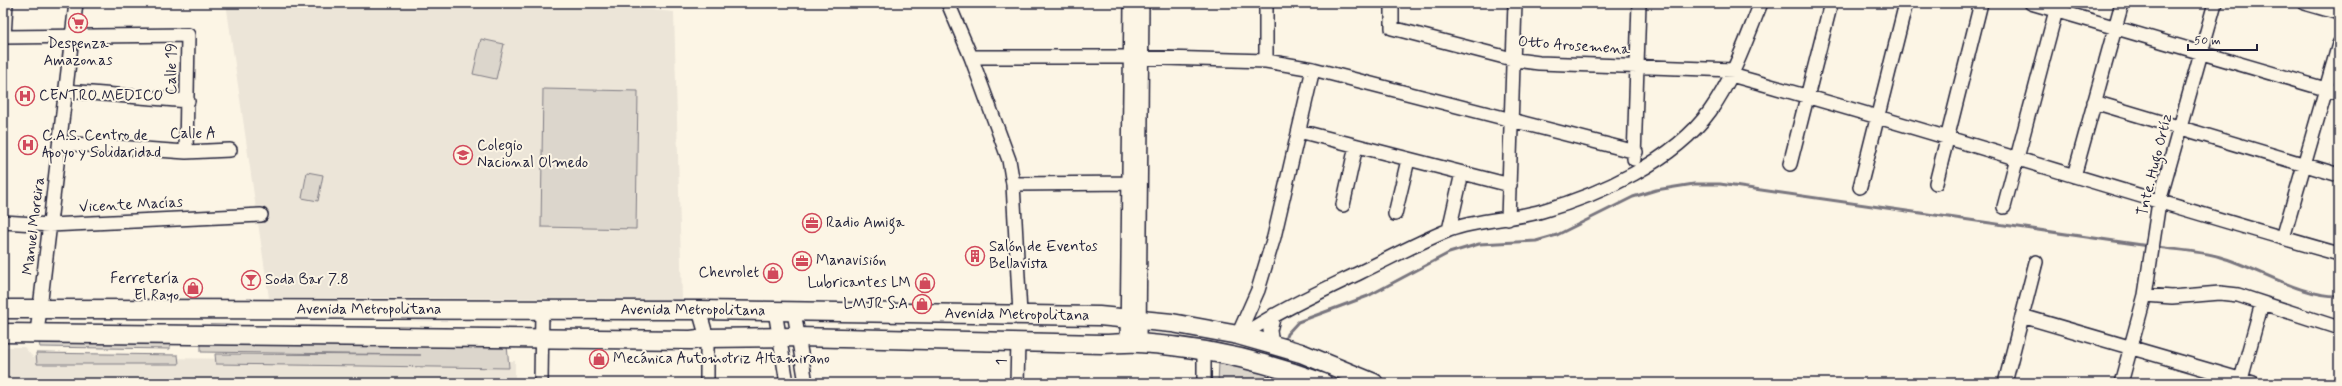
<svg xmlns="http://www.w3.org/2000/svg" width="2342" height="386" font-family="Mynerve,sans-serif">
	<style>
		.built { fill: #ece5d8 }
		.green { fill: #dcd6cc; stroke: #7f7c84 }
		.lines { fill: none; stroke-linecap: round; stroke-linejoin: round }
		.stream { stroke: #78757e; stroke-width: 3 }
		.minor-casing { stroke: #22223b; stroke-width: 16 }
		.highway-casing { stroke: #22223b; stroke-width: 21 }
		.minor { stroke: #fcf5e5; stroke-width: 13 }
		.highway { stroke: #fcf5e5; stroke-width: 18 }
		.labels { text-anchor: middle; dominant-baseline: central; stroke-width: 4; stroke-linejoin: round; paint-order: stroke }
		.poi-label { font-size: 15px; fill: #22223b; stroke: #fcf5e5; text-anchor: start }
		.street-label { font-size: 15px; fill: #22223b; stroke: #fcf5e5 }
	</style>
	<rect width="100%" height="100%" fill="#fcf5e5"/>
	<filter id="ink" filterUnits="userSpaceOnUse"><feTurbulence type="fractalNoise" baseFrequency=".025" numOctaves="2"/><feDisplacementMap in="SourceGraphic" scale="8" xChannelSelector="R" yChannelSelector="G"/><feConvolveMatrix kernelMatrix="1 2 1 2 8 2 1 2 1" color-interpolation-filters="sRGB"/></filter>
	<g filter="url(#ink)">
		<path class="built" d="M226,3H573L674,12L682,299L269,298Z
			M3,347H24L33,357L515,361V383H3Z"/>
		<path class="green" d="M481,39L504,44L496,79L473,74Z
			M543,89L638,91L636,229L541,227Z
			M307,172L323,175L318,201L302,198Z
			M38,339L170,341V349L40,347Z
			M201,341L507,345L509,368L216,364L215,354L421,355L201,352Z
			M36,353L178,355L179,364H37Z
			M1219,363L1269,372L1266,383H1218Z"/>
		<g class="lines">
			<path class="stream" d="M2157,247C2177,250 2200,251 2220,257C2259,268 2298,296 2339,296
				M1284,342L1287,334L1298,322L1368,296L1449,253L1479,244L1536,241L1557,235L1633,197L1656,190L1694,184H1720L2149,246
				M1270,383L1274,374"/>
			<defs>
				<path id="minor" d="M948,3L971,57L1009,160L1013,184L1020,314
					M1392,3V28L1516,60L1539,63L1734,70
					M2031,3L2339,93
					M2304,3L2339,13
					M3,37L188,35L186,152
					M4,37L6,3
					M971,57H1130L1266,61L1313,69L1636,152
					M1266,61V3
					M1731,75C1935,131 2136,197 2339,254
					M67,91L188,101
					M2094,102L2339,175
					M1299,131L1510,185
					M60,143L186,152L230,150
					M1634,159L1639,3
					M1790,164L1831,3
					M2074,176L2122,3
					M1936,183L1981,3
					M1013,184L1138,183
					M1860,187L1906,3
					M1343,205L1356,146
					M2004,207L2058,3
					M1395,214L1408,160
					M1508,219L1515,3
					M3,222L50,225L261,215
					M1449,230L1462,173
					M2283,238L2339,44
					M2145,295L2172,297L2220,293L2238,295L2339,328
					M699,310L707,338V383
					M775,311L787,383
					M794,312L806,383
					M2022,316L2253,383
					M37,333L76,3
					M1238,335L1258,290L1274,237L1313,69
					M1241,336C1278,311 1320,292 1361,272C1390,258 1419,242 1449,230C1479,219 1511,220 1542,211C1599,195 1674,161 1710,111C1733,79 1746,40 1761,3
					M1127,343L1131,3
					M1139,343L1142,3
					M1272,345L1270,330L1274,315
					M541,383L542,309
					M1017,383L1018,342
					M1204,383V351
					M2005,383L2036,262
					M2121,383L2145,295L2159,202L2215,3
					M2240,383L2262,303"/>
				<g id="highway">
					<path id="s1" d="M3,309L699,310L1099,316L1172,323L1238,335L1301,353L1374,383"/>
					<path d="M3,333L691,340L707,338L798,337L1102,344C1114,344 1127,342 1139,343C1202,347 1264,361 1323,383"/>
				</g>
			</defs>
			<use href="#minor" class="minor-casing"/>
			<use href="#highway" class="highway-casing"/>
			<use href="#minor" class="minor"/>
			<use href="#highway" class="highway"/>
		</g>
	</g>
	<defs>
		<symbol id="supermarket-ring" viewBox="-11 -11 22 22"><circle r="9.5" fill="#fcf5e5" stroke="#d1495b" stroke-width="1.5"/><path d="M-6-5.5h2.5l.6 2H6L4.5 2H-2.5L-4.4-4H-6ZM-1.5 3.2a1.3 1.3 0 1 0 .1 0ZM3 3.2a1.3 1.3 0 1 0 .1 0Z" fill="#d1495b"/></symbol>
		<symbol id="hospital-ring" viewBox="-11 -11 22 22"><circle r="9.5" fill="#fcf5e5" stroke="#d1495b" stroke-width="1.5"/><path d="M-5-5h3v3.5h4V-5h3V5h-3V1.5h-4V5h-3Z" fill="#d1495b"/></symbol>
		<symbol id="school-ring" viewBox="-11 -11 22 22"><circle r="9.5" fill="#fcf5e5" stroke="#d1495b" stroke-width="1.5"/><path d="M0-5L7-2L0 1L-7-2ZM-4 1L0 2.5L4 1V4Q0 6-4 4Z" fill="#d1495b"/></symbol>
		<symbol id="office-ring" viewBox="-11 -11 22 22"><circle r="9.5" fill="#fcf5e5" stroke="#d1495b" stroke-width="1.5"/><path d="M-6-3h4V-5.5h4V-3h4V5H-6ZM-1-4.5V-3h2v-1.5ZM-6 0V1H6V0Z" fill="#d1495b"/></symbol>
		<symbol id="building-ring" viewBox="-11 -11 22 22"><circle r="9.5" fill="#fcf5e5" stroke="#d1495b" stroke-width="1.5"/><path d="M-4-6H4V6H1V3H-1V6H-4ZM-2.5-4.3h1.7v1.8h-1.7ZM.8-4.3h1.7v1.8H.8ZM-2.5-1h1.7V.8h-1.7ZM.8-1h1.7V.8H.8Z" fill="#d1495b"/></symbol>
		<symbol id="shop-ring" viewBox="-11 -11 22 22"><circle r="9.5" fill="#fcf5e5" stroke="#d1495b" stroke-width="1.5"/><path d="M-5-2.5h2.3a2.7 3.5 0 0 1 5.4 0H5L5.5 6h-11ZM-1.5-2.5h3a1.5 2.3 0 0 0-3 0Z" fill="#d1495b"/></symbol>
		<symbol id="bar-ring" viewBox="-11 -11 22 22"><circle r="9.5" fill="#fcf5e5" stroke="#d1495b" stroke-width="1.5"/><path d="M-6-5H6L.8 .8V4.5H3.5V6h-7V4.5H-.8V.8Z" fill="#d1495b"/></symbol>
	</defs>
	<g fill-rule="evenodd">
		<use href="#supermarket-ring" x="67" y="12" width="22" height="22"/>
		<use href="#hospital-ring" x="14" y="85" width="22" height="22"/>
		<use href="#hospital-ring" x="17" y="134" width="22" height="22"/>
		<use href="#school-ring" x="452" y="144" width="22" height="22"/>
		<use href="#office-ring" x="801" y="212" width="22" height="22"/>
		<use href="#building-ring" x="964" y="245" width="22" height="22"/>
		<use href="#office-ring" x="791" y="250" width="22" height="22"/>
		<use href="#shop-ring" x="762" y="262" width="22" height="22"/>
		<use href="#bar-ring" x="240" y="269" width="22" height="22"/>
		<use href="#shop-ring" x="914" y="272" width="22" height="22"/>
		<use href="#shop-ring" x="182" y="277" width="22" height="22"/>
		<use href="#shop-ring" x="911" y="293" width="22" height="22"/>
		<use href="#shop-ring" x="588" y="348" width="22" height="22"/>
	</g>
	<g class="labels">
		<g class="poi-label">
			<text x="78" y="44" text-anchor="middle">Despenza<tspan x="78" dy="17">Amazonas</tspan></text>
			<text x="39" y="96">CENTRO MEDICO</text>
			<text x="42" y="136">C.A.S. Centro de<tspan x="42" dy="17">Apoyo y Solidaridad</tspan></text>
			<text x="477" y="146">Colegio<tspan x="477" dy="17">Nacional Olmedo</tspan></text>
			<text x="826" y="223">Radio Amiga</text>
			<text x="989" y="247">Salón de Eventos<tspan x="989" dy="17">Bellavista</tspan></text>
			<text x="816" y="261">Manavisión</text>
			<text x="759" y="273" text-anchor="end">Chevrolet</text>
			<text x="179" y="279" text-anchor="end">Ferretería<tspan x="179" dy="17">El Rayo</tspan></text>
			<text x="265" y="280">Soda Bar 7.8</text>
			<text x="911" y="283" text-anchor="end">Lubricantes LM</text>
			<text x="908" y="304" text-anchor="end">LMJR S.A</text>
			<text x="613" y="359">Mecánica Automotriz Altamirano</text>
		</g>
		<g class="street-label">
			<text transform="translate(1574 46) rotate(4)">Otto Arosemena</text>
			<text transform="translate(172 69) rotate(-90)">Calle 19</text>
			<text x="193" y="134">Calle A</text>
			<text transform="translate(2155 165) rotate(-76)">Tnte. Hugo Ortíz</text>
			<text transform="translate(131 205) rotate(-3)">Vicente Macías</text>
			<text transform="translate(34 226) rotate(-83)">Manuel Moreira</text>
			<text stroke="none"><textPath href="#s1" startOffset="366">Avenida Metropolitana</textPath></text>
			<text stroke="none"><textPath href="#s1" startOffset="690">Avenida Metropolitana</textPath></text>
			<text stroke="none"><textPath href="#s1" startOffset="1014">Avenida Metropolitana</textPath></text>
			<text transform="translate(1002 362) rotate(-89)">1</text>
		</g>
	</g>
	<rect width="2342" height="386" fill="none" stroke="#fcf5e5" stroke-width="16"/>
	<rect x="8" y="8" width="2326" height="370" fill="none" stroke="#22223b" stroke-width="1.5" filter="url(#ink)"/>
	<path d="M2188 44v6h69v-6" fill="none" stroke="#22223b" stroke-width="2"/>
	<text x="2194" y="44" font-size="12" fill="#22223b" stroke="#fcf5e5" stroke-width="3" paint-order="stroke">50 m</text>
</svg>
